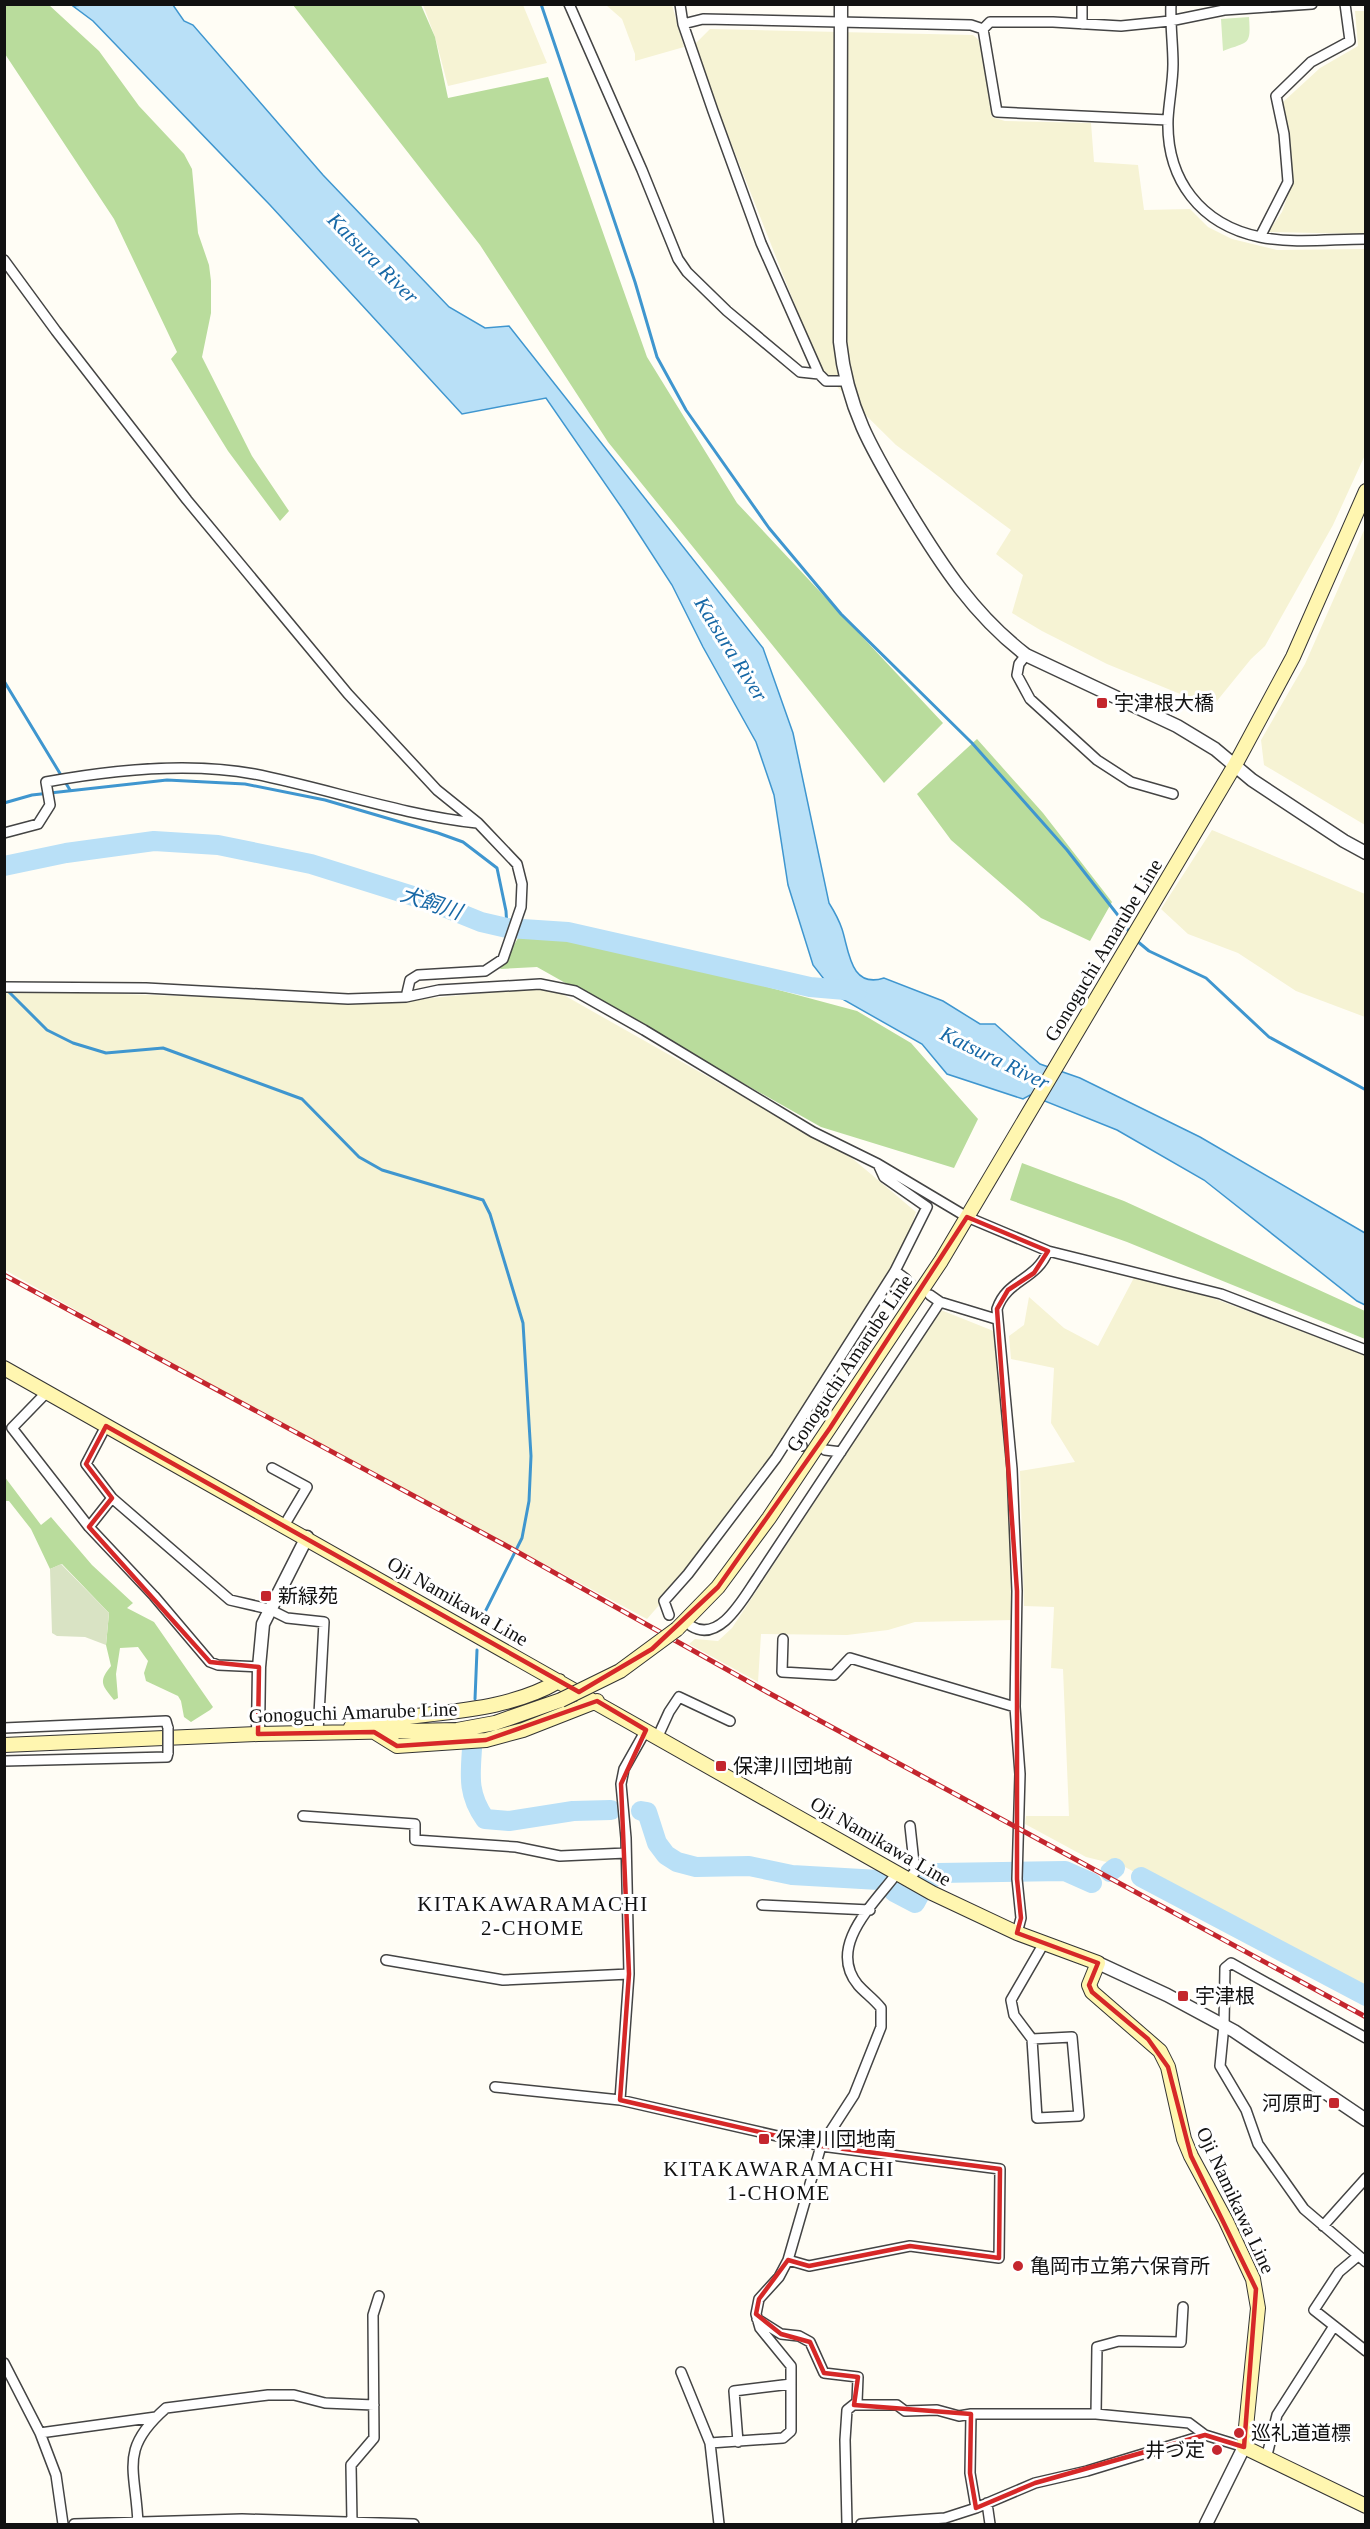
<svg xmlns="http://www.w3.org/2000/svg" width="1370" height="2529" font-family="'Times New Roman','Noto Sans JP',serif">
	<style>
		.farmland { fill: #f6f3d4 }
		.green { fill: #d5ebbd }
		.forest { fill: #b9dc9c }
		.cemetery { fill: #d9e3c4 }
		.water { fill: #b9e0f7; stroke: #3f96cf; stroke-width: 1.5 }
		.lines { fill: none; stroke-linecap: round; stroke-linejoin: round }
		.stream { stroke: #3f96cf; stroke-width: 3 }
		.river { stroke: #b9e0f7; stroke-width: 20 }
		.minor-tunnel { stroke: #dbdad3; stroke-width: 9; stroke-dasharray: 9 4.5; stroke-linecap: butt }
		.minor-casing { stroke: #444; stroke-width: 12 }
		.tertiary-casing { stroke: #444; stroke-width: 15 }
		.secondary-casing { stroke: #333; stroke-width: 16 }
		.minor { stroke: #fff; stroke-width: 9 }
		.tertiary { stroke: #fff; stroke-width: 12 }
		.secondary { stroke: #fff6b0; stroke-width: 14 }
		.rail-casing { stroke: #c4262e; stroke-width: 5 }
		.rail { stroke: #fff; stroke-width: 3; stroke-dasharray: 9; stroke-linecap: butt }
		.minor-bridge-casing { stroke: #444; stroke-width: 12; stroke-linecap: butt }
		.secondary-bridge-casing { stroke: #333; stroke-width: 16; stroke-linecap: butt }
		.minor-bridge { stroke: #fff; stroke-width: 9 }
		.secondary-bridge { stroke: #fff6b0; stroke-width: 14 }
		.marked { fill: none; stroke: #d62828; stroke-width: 4.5; stroke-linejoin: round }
		.poi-dot { fill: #c4262e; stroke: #fff; stroke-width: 2 }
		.labels { text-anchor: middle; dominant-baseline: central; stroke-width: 6; stroke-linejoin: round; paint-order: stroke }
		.poi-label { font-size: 20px; fill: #111; stroke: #fff; text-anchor: start }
		.street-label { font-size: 20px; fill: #111; stroke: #fff }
		.water-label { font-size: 21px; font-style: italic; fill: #1768a6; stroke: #fff }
		.neighbourhood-label { font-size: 21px; letter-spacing: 1.5px; fill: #111; stroke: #fff }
	</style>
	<rect width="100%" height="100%" fill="#fffdf5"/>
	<path class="farmland" d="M423,5H523L547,63L448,86L435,37Z
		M606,5H672L684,47L635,61V54L622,19Z
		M1355,11H1365V234L1268,232L1282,212L1293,180L1283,102L1320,68L1358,46Z
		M710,29L973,35L981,42L992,117L1005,121L1091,123L1094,162L1138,165L1144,210L1190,209L1208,227L1232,239L1277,250L1365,249V455L1333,525L1265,646L1251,659L1212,707L1107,664L1042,631L1012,613L1023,575L996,554L1011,530L896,445L821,371L716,105L695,44Z
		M1365,528V825L1264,765L1261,740L1305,664Z
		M1212,830L1365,894V1017L1296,991L1238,953L1188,934L1161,909Z
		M536,988L562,994L853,1159L916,1212L901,1259L788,1438L710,1547L647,1619L191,1375L5,1270V992H65L380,1003Z
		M1138,1270L1365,1355V1992L1123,1866L1086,1857L1025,1824L1026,1816H1069L1063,1669L1051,1668L1054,1607L1024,1606L1020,1471L1075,1462L1051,1423L1054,1368L1011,1359L1009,1336L1024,1325L1029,1297L1064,1328L1098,1346Z
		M941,1310L996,1332L1008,1461L1013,1620L915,1622L888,1630L847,1635L761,1634L758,1682L689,1644L695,1639L718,1641L732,1628Z"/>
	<path class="green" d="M1249,17C1251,46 1249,41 1223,51L1221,19Z"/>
	<path class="forest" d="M4,5H49L99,51L139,106L184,154L192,169L198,233L209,265L211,281V313L202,357L252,456L289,511L280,521L228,451L171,359L177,352L114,219L5,54Z
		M293,5H421L435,37L448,98L548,77L647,357L737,503L943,723L884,783L608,442L480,245Z
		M977,739L1043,813L1112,902L1090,941L1041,918L951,840L917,794Z
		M551,935L689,966L857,1011L911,1043L978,1119L954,1168L821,1127L537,967L500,969L518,938Z
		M1022,1163L1124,1201L1365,1311V1339L1127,1242L1010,1200Z
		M4,1476L41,1525L51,1517L92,1565L133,1603L127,1608L154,1622L213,1707L210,1710L191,1722L184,1717L181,1701L178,1696L146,1681L144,1673L148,1661L138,1647L120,1648L116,1674L118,1698L114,1700C102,1685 98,1682 111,1666L106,1645L109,1613L62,1564L50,1569L31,1529L9,1501H5Z"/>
	<path class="cemetery" d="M61,1564L109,1613L106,1645L85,1637L57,1636L52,1633L50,1569Z"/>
	<path class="water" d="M91,4L173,5L184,21L193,25L323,175L449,307L485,328L509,326L763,648L793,733L829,903C834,911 839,920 842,929C849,950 850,989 884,978L943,1001L980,1024H995L1040,1064L1080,1078L1200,1137L1365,1233V1305L1357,1301L1204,1180L1117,1130L1030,1095L1023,1099L947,1074L922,1044L837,996L813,965L788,885L774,795L756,742L703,647L672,585L624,511L546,398L462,414L270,205L93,21L73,6Z"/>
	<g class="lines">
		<path class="stream" d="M541,4L635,282L657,357L686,410L769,528L841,614L972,743L1067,850L1124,923L1130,934
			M4,681L70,790
			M4,803L32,795L167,780L245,784L325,800L438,833L463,842L497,868L506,911L507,928
			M1137,941L1149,951L1206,978L1269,1037L1366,1090
			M6,989L47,1030L73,1043L106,1053L163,1048L302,1099L359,1157L382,1170L483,1200L490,1214L523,1323L531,1456L529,1501L522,1538L481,1620
			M475,1699L477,1650"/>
		<path class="river" d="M4,866L66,853L154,841L218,845L311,864L429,901L481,922L507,928L568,932L810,987L857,991
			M472,1749C470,1777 468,1795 485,1819L509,1821L573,1811L611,1810
			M641,1811L647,1812L657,1843L666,1855L677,1862L696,1867L749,1866L792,1875L879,1880
			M1110,1872L1115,1868
			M1141,1877L1366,1996
			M894,1892L915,1903L926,1883L938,1873L1065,1871L1092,1883"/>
		<path class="minor-tunnel" d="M906,1279L926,1292"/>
		<defs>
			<path id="minor" d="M569,4L642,170L678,259L687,272L727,311L800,372L819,374
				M680,4L683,24L713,111L761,243L819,374L826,381H845
				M1082,4V24
				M1171,4C1170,24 1173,44 1173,64C1173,82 1169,101 1168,119C1166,180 1201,225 1260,237C1294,244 1331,239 1366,239
				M683,24L703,19L971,25L983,29
				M983,29L990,22H1053L1121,26L1170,21L1224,10L1312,4
				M983,29L997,112L1168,120
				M1260,237L1288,182L1284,134L1276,96L1311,62L1350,41L1345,4
				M4,260L56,331L187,500L348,694L437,790L478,823L517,864L522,884L521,907L503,959L485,971L418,975L410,980L406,997
				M1026,655L1019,664L1017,675L1030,699L1097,760L1131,782L1173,794
				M4,833L38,824L50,805L46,782C111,770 189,762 254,774C329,789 402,815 477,823
				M4,987L146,988L348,999L406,997L439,990L540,984L575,991L644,1030L813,1132L878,1164L967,1217L1048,1251L1221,1294L1366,1350
				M895,1271L906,1279
				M930,1295L940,1302L996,1319
				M47,1392L12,1428L89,1527
				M106,1426L86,1464L112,1498L89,1527L154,1596L210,1662L218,1665L259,1667
				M786,1442L802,1446
				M825,1450L841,1452
				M272,1468L307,1487L285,1524
				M112,1498L230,1600L269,1609L287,1618L324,1622L318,1733
				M669,1615L664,1601L688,1574L776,1458L895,1271L927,1207L884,1177L878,1164
				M691,1626C720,1644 744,1597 758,1577L940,1302
				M783,1639L782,1672L834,1675L850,1658L1015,1707
				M4,1728L166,1721L168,1728
				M658,1736L669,1712L679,1697L730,1721
				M4,1761L167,1757L168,1753
				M303,1816L415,1824V1840L516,1847L560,1856L626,1853
				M908,1879L915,1872L910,1826
				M762,1905L870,1910
				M1017,1933L1021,1918L1017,1879L1020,1774L1015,1707L1017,1591L1012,1469L997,1309C1007,1279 1036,1281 1048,1251
				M386,1960L503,1980L629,1974
				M1366,2038L1231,1963L1225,1968L1224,2025L1220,2066L1246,2110L1258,2144L1304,2209L1366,2262
				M1032,2039L1037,2118L1079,2116L1072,2037L1032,2039L1014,2015L1011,2000L1044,1943
				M495,2087L620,2100L821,2146L1000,2169L999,2258L910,2246L809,2266L788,2260
				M620,2100L629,1974L626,1838L621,1784L624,1769L646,1730
				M1323,2226L1366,2178
				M1358,2256L1339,2272L1314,2310L1366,2351
				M757,2319L781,2334L799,2336L810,2342L824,2373L858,2377L857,2402L847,2410L845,2440L847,2524
				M4,2363L40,2433L56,2475L63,2524
				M681,2372L710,2443
				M854,2405H897L905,2411L937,2410L959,2416L971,2414H1096L1189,2423L1205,2435L1244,2447
				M971,2414L970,2473L976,2508
				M1096,2414L1097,2347L1119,2341L1181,2342L1183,2307
				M40,2433L156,2417
				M738,2442L734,2391L791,2384
				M1266,2459L1277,2415L1334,2326
				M987,2503L990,2524
				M352,2522L351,2465L374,2438L373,2315L379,2296
				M74,2524L242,2519L414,2524
				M138,2524C136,2469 118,2450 166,2408L268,2395H294L325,2403L374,2405
				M719,2524L710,2443L783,2438L791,2431V2366L760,2328L756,2314L759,2299L779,2277L788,2260L821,2146L854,2095L881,2027V2008C874,1999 865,1993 858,1985C826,1946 875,1903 897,1873
				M861,2524L945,2518L976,2508L1035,2483L1087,2471L1205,2435"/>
			<path id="tertiary" d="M841,4L840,342C847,410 874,453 908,510C942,566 974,615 1026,655L1177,726L1215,749L1252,780L1344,841L1366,853
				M258,1734L259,1667L263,1624L307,1537
				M1098,1963L1167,1995L1234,2031L1366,2120
				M1206,2524L1244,2447"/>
			<path id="secondary" d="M4,1368L932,1893L1017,1933L1098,1963L1089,1985L1092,1992L1160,2051L1168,2067L1184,2139L1191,2156L1226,2221L1253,2279L1258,2308L1244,2447L1366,2506
				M677,1629L718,1587L769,1518L941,1261L1235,765L1293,657L1366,491
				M351,1727C420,1709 495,1718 559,1681
				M376,1733L397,1746L486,1740L523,1730L597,1701
				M4,1745L258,1734L457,1730L495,1723L561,1700"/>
		</defs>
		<use href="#minor" class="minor-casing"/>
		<use href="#tertiary" class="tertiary-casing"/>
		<use href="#secondary" class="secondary-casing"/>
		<use href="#minor" class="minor"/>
		<use href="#tertiary" class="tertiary"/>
		<use href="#secondary" class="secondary"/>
		<defs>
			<path id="rail" d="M4,1275L505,1545L767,1692L1366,2017"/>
		</defs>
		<use href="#rail" class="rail-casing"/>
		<use href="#rail" class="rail"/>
		<defs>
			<path id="minor-bridge" d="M168,1753V1728"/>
			<path id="secondary-bridge" d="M561,1700L620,1671L677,1629"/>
		</defs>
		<use href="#minor-bridge" class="minor-bridge-casing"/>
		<use href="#secondary-bridge" class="secondary-bridge-casing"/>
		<use href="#minor-bridge" class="minor-bridge"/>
		<use href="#secondary-bridge" class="secondary-bridge"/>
	</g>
	<path class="marked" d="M967,1217L1048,1251L1034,1273L1008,1290L997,1309L1017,1591V1879L1021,1918L1017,1933L1098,1963L1089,1985L1092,1992L1148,2039L1168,2067L1191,2156L1256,2289L1244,2447L1205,2435L1035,2483L976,2508L970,2473L971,2414L854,2405L858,2377L824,2373L810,2342L781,2334L756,2314L759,2299L788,2260L809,2266L910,2246L999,2258L1000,2169L821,2146L620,2100L629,1974L621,1784L646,1730L597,1701L486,1740L397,1746L374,1732L258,1734L259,1667L210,1662L89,1527L112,1498L86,1464L106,1426L579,1692L652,1649L718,1587L830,1428Z"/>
	<g class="poi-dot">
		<rect x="1096" y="697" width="12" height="12" rx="3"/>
		<rect x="260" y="1590" width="12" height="12" rx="3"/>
		<rect x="715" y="1760" width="12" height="12" rx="3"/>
		<rect x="1177" y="1990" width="12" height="12" rx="3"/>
		<rect x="1328" y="2097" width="12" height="12" rx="3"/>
		<rect x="758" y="2133" width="12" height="12" rx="3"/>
		<circle cx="1018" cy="2266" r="6"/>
		<circle cx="1239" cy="2433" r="6"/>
		<circle cx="1217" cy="2450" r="6"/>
	</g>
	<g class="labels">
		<g class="poi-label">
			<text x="1114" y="703">宇津根大橋</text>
			<text x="278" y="1596">新緑苑</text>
			<text x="733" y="1766">保津川団地前</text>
			<text x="1195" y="1996">宇津根</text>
			<text x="1322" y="2103" text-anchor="end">河原町</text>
			<text x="776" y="2139">保津川団地南</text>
			<text x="1030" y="2266">亀岡市立第六保育所</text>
			<text x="1251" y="2433">巡礼道道標</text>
			<text x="1205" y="2450" text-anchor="end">井づ定</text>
		</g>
		<g class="street-label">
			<text transform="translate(1103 950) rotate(-59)">Gonoguchi Amarube Line</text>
			<text transform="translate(849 1363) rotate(-56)">Gonoguchi Amarube Line</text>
			<text transform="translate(458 1601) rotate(30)">Oji Namikawa Line</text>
			<text transform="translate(353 1712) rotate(-2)">Gonoguchi Amarube Line</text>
			<text transform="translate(881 1841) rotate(30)">Oji Namikawa Line</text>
			<text transform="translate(1236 2200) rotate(65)">Oji Namikawa Line</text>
		</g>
		<g class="water-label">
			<text transform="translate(373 258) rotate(45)">Katsura River</text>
			<text transform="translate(731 649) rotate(58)">Katsura River</text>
			<text transform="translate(431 903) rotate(18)">犬飼川</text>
			<text transform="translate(995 1058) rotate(26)">Katsura River</text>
		</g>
		<g class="neighbourhood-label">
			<text x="533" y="1904">KITAKAWARAMACHI<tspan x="533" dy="24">2-CHOME</tspan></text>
			<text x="779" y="2169">KITAKAWARAMACHI<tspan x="779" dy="24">1-CHOME</tspan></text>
		</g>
	</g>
	<rect width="1370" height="2529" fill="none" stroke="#111111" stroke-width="12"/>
</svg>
